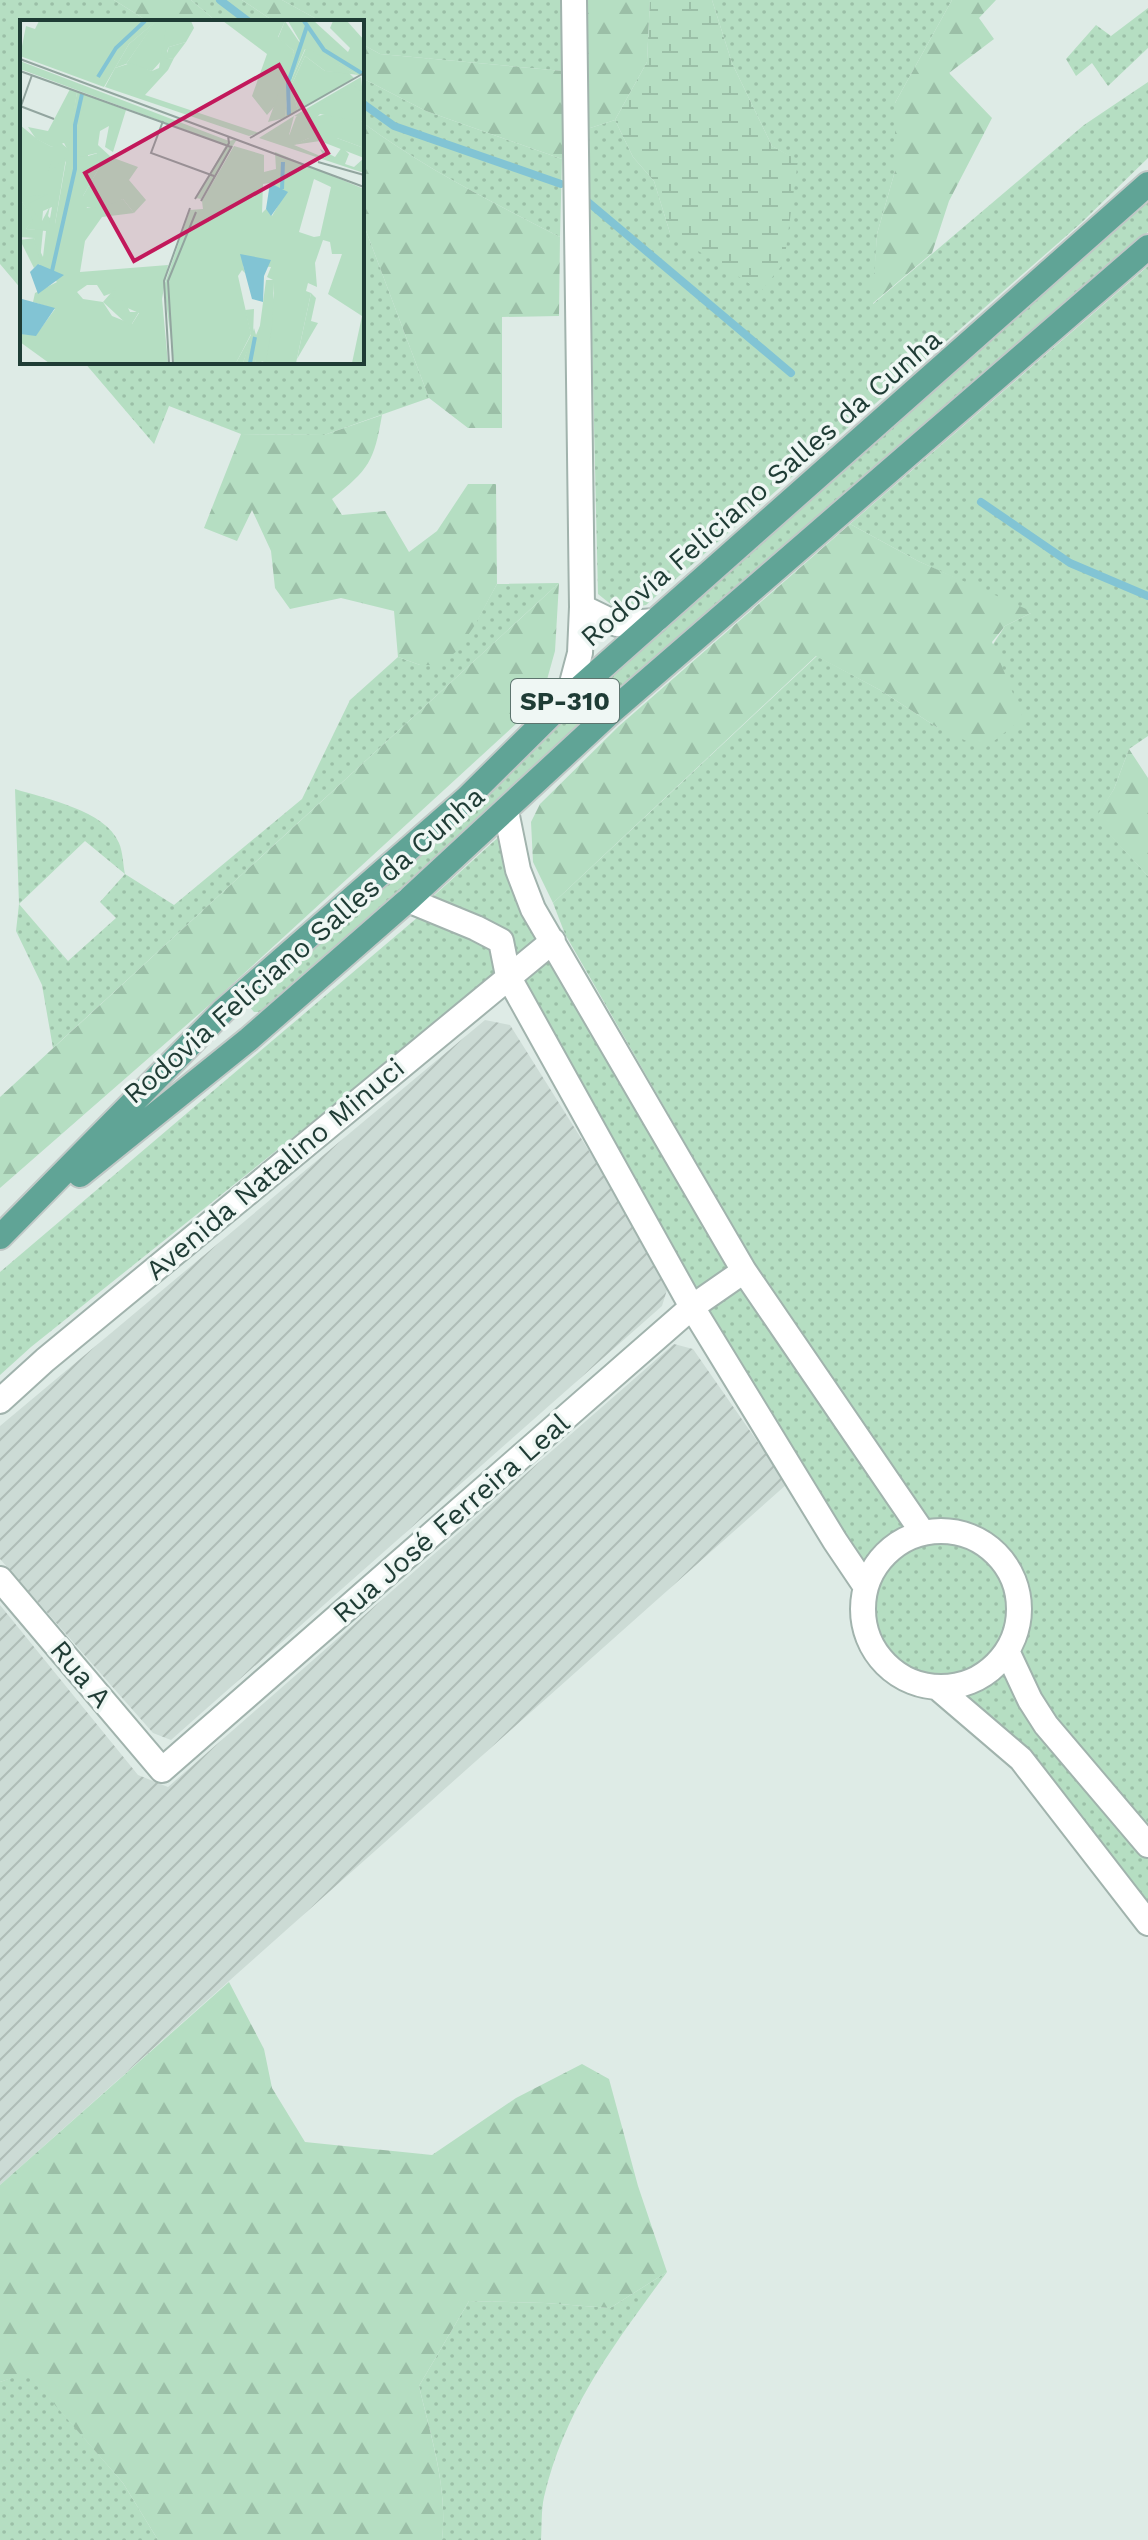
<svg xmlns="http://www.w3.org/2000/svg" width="1148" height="2540" font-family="'Work Sans',sans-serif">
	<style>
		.industrial { fill: url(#industrial-furrows) }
		.grass { fill: url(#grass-dots); fill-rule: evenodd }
		.forest { fill: url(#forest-firs) }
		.wetland { fill: url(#wetland-marsh) }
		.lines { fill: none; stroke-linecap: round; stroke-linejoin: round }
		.stream { stroke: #82c4d4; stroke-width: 8 }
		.minor-casing { stroke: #a1b3ad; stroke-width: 28 }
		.major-casing { stroke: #c0c8c6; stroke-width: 28 }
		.minor { stroke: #fff; stroke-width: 24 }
		.major { stroke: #60a496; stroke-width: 24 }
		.labels { text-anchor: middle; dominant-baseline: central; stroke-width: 7; stroke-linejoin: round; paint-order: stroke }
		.shield { fill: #eff7f4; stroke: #5d746e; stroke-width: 2 }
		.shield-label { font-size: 26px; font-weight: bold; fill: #1f3c35 }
		.street-label { font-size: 28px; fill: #1f3c35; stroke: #eff7f4 }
		.inset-river { fill: none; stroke: #82c4d4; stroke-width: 4 }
		.inset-road { fill: none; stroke: #92a59f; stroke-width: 2 }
		.view { fill: #c2185b; fill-opacity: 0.15; stroke: #c2185b; stroke-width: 4 }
		.inset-edge { fill: none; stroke: #1f3c35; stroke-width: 4 }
	</style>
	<defs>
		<pattern id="industrial-furrows" width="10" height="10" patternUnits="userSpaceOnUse" patternTransform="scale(2)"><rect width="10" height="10" fill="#ccdbd5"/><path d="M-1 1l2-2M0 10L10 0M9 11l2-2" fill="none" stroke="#afbdb7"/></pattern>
		<pattern id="grass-dots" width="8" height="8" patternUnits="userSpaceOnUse" patternTransform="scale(2)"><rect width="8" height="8" fill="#b5dec2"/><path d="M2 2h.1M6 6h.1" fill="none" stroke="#9bbfa7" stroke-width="1.8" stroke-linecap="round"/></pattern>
		<pattern id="forest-firs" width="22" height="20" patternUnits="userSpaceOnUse" patternTransform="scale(2)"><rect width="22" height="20" fill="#b5dec2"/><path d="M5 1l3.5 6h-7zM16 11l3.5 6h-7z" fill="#9bbfa7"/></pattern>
		<pattern id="wetland-marsh" width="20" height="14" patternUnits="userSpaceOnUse" patternTransform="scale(2)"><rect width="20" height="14" fill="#b5dec2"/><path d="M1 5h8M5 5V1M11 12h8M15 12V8" fill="none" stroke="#9bbfa7"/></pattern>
	</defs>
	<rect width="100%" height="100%" fill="#deebe6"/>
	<path class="industrial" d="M485,1020L510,1025L670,1280L662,1306L171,1740L153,1733L0,1559V1426Z
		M674,1344L693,1349L787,1484L0,2185V1605L138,1775L168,1787Z"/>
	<path class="grass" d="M0,0H114L149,22H22V290L0,264Z
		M191,0H242L275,22H217Z
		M282,0H561L563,71L380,54L362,44V22H322Z
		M712,0H952L895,103V171L877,234L873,304L1084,125L1148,82V158L1081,223L646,605L618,610L598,594L587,129L615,120L633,157L654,181L670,233L798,161L772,146L732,63Z
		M1148,8V48L1108,86L1092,63L1076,76L1066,59L1096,25L1111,36Z
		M362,78L426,111L562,159L560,237C492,202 424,168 362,122Z
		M1148,197V232C846,485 558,752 263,1012H254L248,1005L253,994L572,706Z
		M362,220L429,398L324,435L241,434L169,406L154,444L84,362H362Z
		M1148,266V736L1129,749L1114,789L1096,819L1148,876V1835L1050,1718L1016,1651C1043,1581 1002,1520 926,1525L754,1263L565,934L553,903L817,656L880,690L938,728L1005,626L1031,613L918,561L850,524Z
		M559,583L53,1048L42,985L16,931L19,904L15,789C46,799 105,810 119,843C123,852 123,865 125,874L174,905L302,799L350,700L398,657L420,665L475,624L497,584ZM85,841L125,874L100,902L116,918L68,961L19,904Z
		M503,833L546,937L514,965L503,936L427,902Z
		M418,917L474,935L496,950L497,974L31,1347L0,1375V1272Z
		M547,956L734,1265L697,1298L520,976Z
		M744,1286L904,1525L902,1534L881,1549L866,1567L862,1566L704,1305Z
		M869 1610a71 71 0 1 1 142 0a71 71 0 1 1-142 0Z
		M1006,1665L1148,1852V1915L961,1693L979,1687Z
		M667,2272C614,2345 565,2408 544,2497C541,2511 542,2526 541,2540H442C448,2488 431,2436 419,2386L469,2301L545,2303L610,2308Z
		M27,2372L123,2483L158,2540H0V2382Z"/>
	<path class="forest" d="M114,0H191L217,22H149Z
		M242,0H282L322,22H275Z
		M586,0H650L647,62L615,120L587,129Z
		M952,0H996L979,18L994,39L949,73L992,118L949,201L932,253L872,304L877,234L895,171V103Z
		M362,44L380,54L563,71L562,159L426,111L362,78Z
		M362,122C424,168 492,202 560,237L559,316L502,317V428H468L429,398L362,220Z
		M382,415C374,462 369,469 332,499L342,515L385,511L409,552L437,531L468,484H496L497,584L475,625L457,651L439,665H420L398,657L394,611L341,598L290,609L275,588L271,551L252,510L237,541L204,528L241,434L324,435Z
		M850,524L918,561L1033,612L1005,626L992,642L1023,718L984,749L938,728L880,690L816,656L553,903L533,862L531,822L540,804L619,726Z
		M559,583L555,651L541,701L215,1000L0,1188V1097Z
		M1129,749L1148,778V876L1095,819L1114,789Z
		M229,1982L264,2049L272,2088L305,2142L432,2155L516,2098L582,2064L609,2079L638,2186L667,2272L610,2308L545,2303L469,2301L419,2386C431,2437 448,2488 442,2540H158L123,2483L27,2373L0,2382V2185Z"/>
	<path class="wetland" d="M650,0H712L732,63L772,146L798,160L784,263L761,291L670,233L654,181L633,157L615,120L647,62Z"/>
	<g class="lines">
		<path class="stream" d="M220,0L249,22
			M362,103L394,126L561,184
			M588,202L791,373
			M981,502L1070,563L1148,596"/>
		<defs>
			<path id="minor" d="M582,607L617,624L655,621
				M568,698L580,653L582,607L574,0
				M506,811L518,870L533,909L744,1271L923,1533
				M408,900L476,928L501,941L508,976L692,1307L835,1541L866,1587
				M0,1401L45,1360L553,941
				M863 1609a78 78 0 1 1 156 0a78 78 0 1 1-156 0Z
				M0,1579L162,1770L692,1307L744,1271
				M1007,1651L1030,1700L1046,1725L1148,1845
				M938,1688L1021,1759L1148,1923"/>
			<path id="major" d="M80,1175L249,1039L408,900L610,713L1148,247
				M0,1237L224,1010L467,798L568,698L1148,184"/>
		</defs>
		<use href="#minor" class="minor-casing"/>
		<use href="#major" class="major-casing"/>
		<use href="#minor" class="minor"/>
		<use href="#major" class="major"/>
	</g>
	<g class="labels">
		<rect class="shield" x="511" y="679" width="108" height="44" rx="6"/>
		<g class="shield-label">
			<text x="565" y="701">SP-310</text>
		</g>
		<g class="street-label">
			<text transform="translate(761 488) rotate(-41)">Rodovia Feliciano Salles da Cunha</text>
			<text transform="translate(304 945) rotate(-41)">Rodovia Feliciano Salles da Cunha</text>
			<text transform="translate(275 1169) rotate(-40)">Avenida Natalino Minuci</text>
			<text transform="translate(451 1518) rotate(-41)">Rua José Ferreira Leal</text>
			<text transform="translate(81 1674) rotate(50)">Rua A</text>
		</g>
	</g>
	<g transform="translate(20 20)">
		<rect width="344" height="344" fill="#deebe6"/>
		<path d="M19,1H147V33L149,27L166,22L154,38L142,40L132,51L106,44L134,3L109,24L84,67L0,36L6,6L15,9ZM203,1H265L258,17L274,31L260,80L247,95L232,76L247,34ZM268,1H294L328,32L330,28L310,8L313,1H327L344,20V51L339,55L285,29L270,63L271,95L265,98L270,51L282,25ZM285,36L305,51L328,52L334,58L278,91L271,66ZM0,41L209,121L217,119L181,179L176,178L206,125L0,49ZM57,72L66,75L68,136L78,133L79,148L63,176L67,188L103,179L114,193L82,197L65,221L60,252L148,245L142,279L148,343H29L0,322L1,314L16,315L35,289L13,282L15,273L37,262L19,244L14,248L0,220L14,218L23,237L26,211L6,209L12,200L0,178V105L17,119L32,127L39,121L47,128ZM46,141L35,204L28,196L30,186L22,201L15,188L25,176L37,180L38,174H3L27,149L28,154L36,151ZM67,265H77L84,276L92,273L91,281L119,293L112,304L92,296L83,282L63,279L57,272ZM313,92L344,102V128L317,118H289L274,125L305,138L300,129L315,137L322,127L329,134L325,144L334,147L344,138V153L239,118L274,96L269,115L291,98ZM214,126L244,135V152L256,149L255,132L344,169V343H332L342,296L308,274L322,234H312L310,222L303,220L295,243L297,267L288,263L286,271L291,273L276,343H243L254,273L253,260L243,255L247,257L251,247L223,245L225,253L222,250L218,256L231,314L216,343H154L144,266L170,190L183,189L182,181ZM294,159L311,167L300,216L294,217L279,212ZM250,163L259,184L252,196L246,189L242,193L243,164ZM240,306L242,317L235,343H223L234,308L236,315Z" fill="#b5dec2" fill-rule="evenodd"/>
		<path d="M147,1H171L174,8L166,22L149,27L143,39L154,38L148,50L125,75L239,113L229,116L85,67L95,48L111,43L132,51L139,48ZM265,1L282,26L270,51L265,98L248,102L274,31L258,18ZM286,28L339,55L305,51L285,36L271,66L278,91L271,95L270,63ZM341,57L344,86L342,72L330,70L282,97L274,96ZM50,69L57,72L48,131L44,123L32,127L16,119L8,107L28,111ZM66,75L106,90L93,132L85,127L89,106L80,111L78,125L91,137L118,147L109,160L126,180L114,193L103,179L81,188L63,187V176L79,148L77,133L60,137L58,106ZM289,118H317L344,128V138L300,121L273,125ZM46,138L35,204H29L32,187L23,191L22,202L8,184L28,174L6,177L1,172L32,141L28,153ZM0,178L13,200L6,209L23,210L20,241L14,218L0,217ZM246,260H254L252,307L246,341L235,343ZM96,267L92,281L104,280L110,292H119L110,307L83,282ZM291,273L296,278L291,301L298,303L277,339ZM234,289L233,315L223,343H216L231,315L225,290Z" fill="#b5dec2"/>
		<path d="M136,1L106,44L95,48L109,24ZM333,65L342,72L344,102L300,94L281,113L269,116L276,97Z" fill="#b5dec2"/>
		<path d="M250,163L268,172L251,196L246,189ZM220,234L251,240L244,256L243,282L232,279ZM18,244L44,255L18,274L10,252ZM2,279L35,288L16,316L0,314Z" fill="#82c4d4"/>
		<path class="inset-river" d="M284,1L304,30L343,54M78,57L96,28L125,1M269,95L268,63L287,6M262,169L263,142M32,251L55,149V105L62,74M230,343L235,317"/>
		<path class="inset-road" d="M0,39L344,167M0,51L211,127M0,86L34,99M1,86L12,55M143,101L131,133L194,156M230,118L344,53M298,142L344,155M175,179L209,123L208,116M181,181L212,126M149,343L144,261L170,188M153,343L148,261L176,192"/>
		<path class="view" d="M259,45L308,133L114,241L65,153Z"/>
		<rect width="344" height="344" class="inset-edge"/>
	</g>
</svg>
